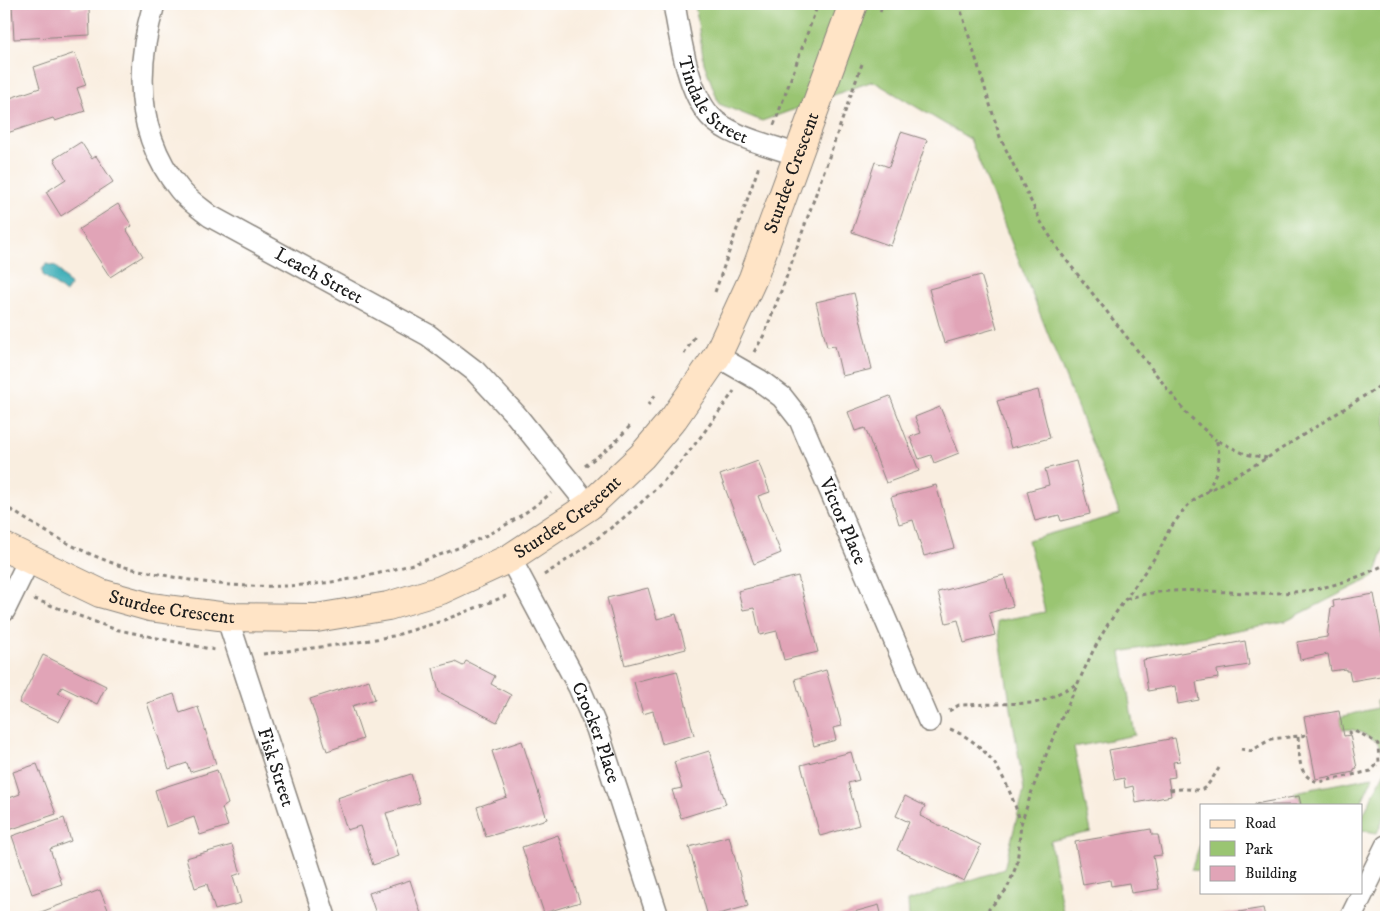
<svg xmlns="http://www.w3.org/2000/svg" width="1390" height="921" font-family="'IM FELL DW Pica',serif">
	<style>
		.green { fill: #9ac572; stroke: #5b7047 }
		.water { fill: #3fafb8; stroke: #2e666a }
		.building { fill: #e1a4b7 }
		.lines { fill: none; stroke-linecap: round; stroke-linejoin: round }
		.street-casing { stroke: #8a857e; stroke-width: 24 }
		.secondary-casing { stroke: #8a857e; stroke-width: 30 }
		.path { stroke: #8a857e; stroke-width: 3; stroke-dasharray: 4 4; stroke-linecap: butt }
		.street { stroke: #fff; stroke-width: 21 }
		.secondary { stroke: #ffe4c6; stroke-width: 28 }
		.labels { text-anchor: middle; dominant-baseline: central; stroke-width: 4; stroke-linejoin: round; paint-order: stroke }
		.street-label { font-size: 19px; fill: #1c1c1c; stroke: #fff }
	</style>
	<rect width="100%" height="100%" fill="#fff"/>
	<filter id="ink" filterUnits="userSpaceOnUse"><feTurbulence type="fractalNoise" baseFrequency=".02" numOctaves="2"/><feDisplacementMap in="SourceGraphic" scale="10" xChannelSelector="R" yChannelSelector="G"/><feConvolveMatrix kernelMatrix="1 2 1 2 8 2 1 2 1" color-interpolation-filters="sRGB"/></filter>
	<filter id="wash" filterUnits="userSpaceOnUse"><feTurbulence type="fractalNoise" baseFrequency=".0096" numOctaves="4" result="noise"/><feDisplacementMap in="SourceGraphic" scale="20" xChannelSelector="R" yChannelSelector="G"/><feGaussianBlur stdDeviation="1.12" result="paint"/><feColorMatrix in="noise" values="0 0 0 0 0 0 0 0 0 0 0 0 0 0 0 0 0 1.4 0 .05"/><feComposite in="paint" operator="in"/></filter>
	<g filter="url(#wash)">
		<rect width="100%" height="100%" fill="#f9eee0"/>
		<path class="green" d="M695,4H1386V543L1375,576L1286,621L1121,652L1135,735L1074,747L1091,832L1050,841L1064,917H909L908,901L1004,869L1024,790L997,621L1045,612L1028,540L1120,514L970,139L873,81L762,121L719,104L704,63Z
			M1386,700V755L1381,752L1377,741C1364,736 1358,727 1343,730L1340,717L1377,708L1376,701Z
			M1386,769V813L1377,833L1361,830V819Z
			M1373,777L1360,805H1301L1299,796H1296L1295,792Z
			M1201,842V871L1191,870Z"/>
		<path class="water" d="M46,264L56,266L70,285L66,293L43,275L42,270Z"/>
		<g id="blocks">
			<path class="building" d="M12,4H72V9L89,8L90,35L14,39Z
				M75,53L86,85L77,88L85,111L55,121L53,118L4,134V100L40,88L34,67Z
				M901,132L927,140L891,246L852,232L875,162L889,167Z
				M81,142L92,159L96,156L113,182L61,216L46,192L66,179L54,159Z
				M118,204L132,226L126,229L143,256L110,277L79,229Z
				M981,275L997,328L944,343L929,289Z
				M854,293L872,369L842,376L835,346L827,347L816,302Z
				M1038,390L1050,438L1011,448L997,401Z
				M890,396L919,471L886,483L865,428L855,431L848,412Z
				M940,407L959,453L934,463L931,455L919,459L910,437L921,433L915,417Z
				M758,461L770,492L758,496L781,553L754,564L720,475Z
				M1076,461L1090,514L1061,521L1059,515L1035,521L1027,491L1049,485L1045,469Z
				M936,485L954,548L924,556L913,520L899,524L891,497Z
				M1004,575L1013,606L989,613L995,635L964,643L958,620L946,623L938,592Z
				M798,576L818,652L784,660L777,631L760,635L754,608L743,610L738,591Z
				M648,588L657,619L676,614L686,649L625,665L607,598Z
				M1374,594L1382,637H1385L1386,645V675L1351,681L1349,671H1346V669L1331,671L1328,654L1300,660L1297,642L1327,637L1331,608L1334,607L1333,601Z
				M1245,641L1249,665L1217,670L1218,678L1196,682L1199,700L1178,704L1175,686L1148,691L1143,660Z
				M43,655L106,686L97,704L62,687L58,693L71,699L59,722L19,703Z
				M466,661L495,676L491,684L511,695L497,722L439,692L433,668L455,662L463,666Z
				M826,670L842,726L833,728L836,740L814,746L795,679Z
				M677,671L694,735L662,744L653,711L643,714L634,682Z
				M369,680L375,699L352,706L363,739L327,751L310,699Z
				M174,694L180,713L198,707L216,764L190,772L187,763L169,769L147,703Z
				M1339,711L1344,736L1350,735L1357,768L1354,769V772L1316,779L1304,717Z
				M1175,738L1180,761L1173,762L1175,777L1168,778L1171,796L1136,803L1133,786L1125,788L1124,778L1115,780L1109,750Z
				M522,741L547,819L486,837L477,807L507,797L492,751Z
				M709,751L726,804L681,818L672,790L682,788L674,762Z
				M851,752L859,780L848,783L859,825L820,836L801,765Z
				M37,764L56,814L9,830L4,816V800L20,794L13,772Z
				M217,770L228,804L222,808L228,826L200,835L194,817L166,827L155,790Z
				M411,774L420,803L386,813L399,856L373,865L360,826L347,830L337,798Z
				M905,796L925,806L920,816L981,845L964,881L897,850L909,822L896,816Z
				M1299,796L1301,805H1255V804Z
				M64,818L71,841L50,849L62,884L32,894L12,836Z
				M1151,829L1152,835H1158L1162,855L1153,856L1159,889L1131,893L1129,883L1111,886L1110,880L1083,885L1075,842Z
				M558,835L580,902L544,913L522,847Z
				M729,836L748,906L708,917L689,847Z
				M232,845L241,873L233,876L241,903L215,910L207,884L195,888L186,858Z
				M410,880L422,917H377L369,893Z
				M100,890L111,917H34L33,915Z
				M879,905L882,917H836Z
				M1263,908L1265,917H1215V916Z
				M1131,914V917H1112V916Z"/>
		</g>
	</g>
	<g filter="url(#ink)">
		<use href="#blocks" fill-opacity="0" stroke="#8a857e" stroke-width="1"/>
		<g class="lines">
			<defs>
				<g id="street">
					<path id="s1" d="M154,4C135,69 135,135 180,190C188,200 200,208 210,216L428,335L475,371L516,415L589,506"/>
					<path id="s2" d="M674,4C680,37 687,90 710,116C727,136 773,146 797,155"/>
					<path id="s3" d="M717,356L759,380L782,397L800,420L929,721"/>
					<path id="s4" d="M510,558L579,687L597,729L658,917"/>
					<path d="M4,611L29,560"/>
					<path id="s5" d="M227,617L325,917"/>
					<path d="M1351,917L1386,846"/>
				</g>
				<g id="secondary">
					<path id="s6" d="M4,547L100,593L150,607L227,617L316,618L388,606L441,590L510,558L589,506L642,456L674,418L717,356L753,278L853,4"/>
				</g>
			</defs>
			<use href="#street" class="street-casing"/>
			<use href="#secondary" class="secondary-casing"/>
			<path class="path" d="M959,4L1000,137L1041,222L1060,252L1188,415L1216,440
				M880,12L883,4
				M774,125L818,4
				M715,292L759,166
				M754,352L764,335L785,281L863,61
				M684,354L695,336
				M648,405L656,394
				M585,466L613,444L631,425
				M1208,491C1216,473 1223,460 1216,440L1245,454L1267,458
				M4,505C39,529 78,551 118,565C131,569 145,571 159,574C251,595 342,589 431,558C475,543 516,523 551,493
				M544,575C598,540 648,503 688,453C704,433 719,412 734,391
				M34,599L114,629L215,650
				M1126,599C1175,583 1226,595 1277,593C1317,592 1351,582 1386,564
				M263,654L353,643L393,636L439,622L506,596
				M949,711L959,705L1035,703L1047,699L1077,684
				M950,729C994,747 1007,781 1021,823
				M1298,737C1300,755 1296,777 1319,782L1371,771L1379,762L1378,744C1370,739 1359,731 1351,731L1347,736
				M1241,749L1251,751L1271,739L1308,735
				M1170,790C1204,785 1198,802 1219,768
				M982,917L1007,889L1017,864L1021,824L1033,788L1056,730L1093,651L1108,624L1158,553L1169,530L1183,511L1190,503L1208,491L1267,458L1386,382"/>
			<use href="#street" class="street"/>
			<use href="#secondary" class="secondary"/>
		</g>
	</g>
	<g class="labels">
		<g class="street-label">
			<text stroke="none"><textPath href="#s2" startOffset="108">Tindale Street</textPath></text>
			<text stroke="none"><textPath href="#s6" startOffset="1020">Sturdee Crescent</textPath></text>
			<text stroke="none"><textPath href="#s1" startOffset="360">Leach Street</textPath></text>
			<text stroke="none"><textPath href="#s6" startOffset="600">Sturdee Crescent</textPath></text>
			<text stroke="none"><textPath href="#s3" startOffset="216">Victor Place</textPath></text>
			<text stroke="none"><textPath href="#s6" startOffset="180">Sturdee Crescent</textPath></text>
			<text stroke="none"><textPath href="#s4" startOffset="195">Crocker Place</textPath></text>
			<text stroke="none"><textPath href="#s5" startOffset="158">Fisk Street</textPath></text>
		</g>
	</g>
	<rect width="1390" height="921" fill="none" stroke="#fff" stroke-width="20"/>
	<rect x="1200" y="804" width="162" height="90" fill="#ffffff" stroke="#a4a4a4"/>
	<rect x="1210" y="820" width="25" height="8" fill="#ffe4c6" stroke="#a4a4a4"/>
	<text x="1245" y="828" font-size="15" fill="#1c1c1c">Road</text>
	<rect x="1210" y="841" width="25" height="15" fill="#9ac572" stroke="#a4a4a4"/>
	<text x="1245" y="854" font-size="15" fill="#1c1c1c">Park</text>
	<rect x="1210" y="866" width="25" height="15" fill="#e1a4b7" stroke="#a4a4a4"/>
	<text x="1245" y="878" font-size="15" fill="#1c1c1c">Building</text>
</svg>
